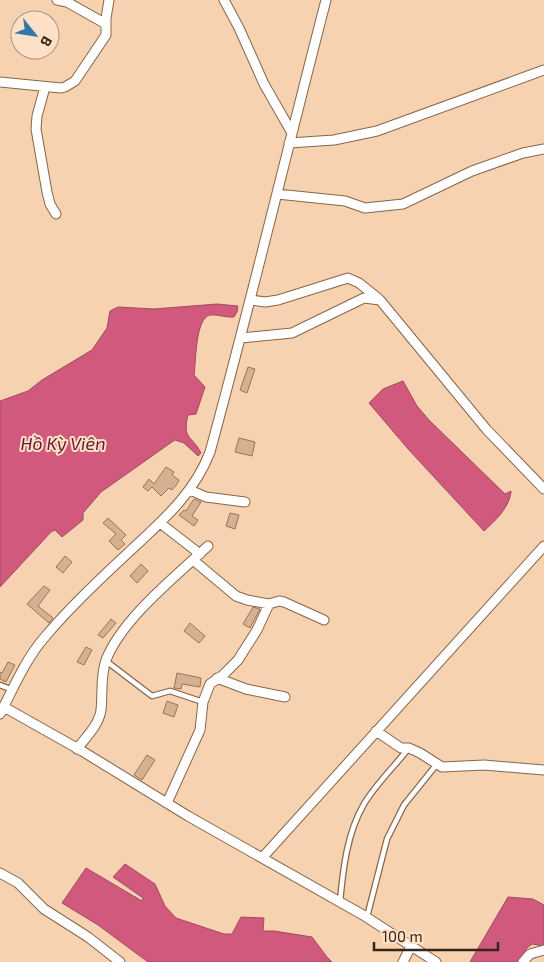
<svg xmlns="http://www.w3.org/2000/svg" width="544" height="962" font-family="'Exo 2',sans-serif">
	<style>
		.water { fill: #d0597d; stroke: #a24a5f }
		.building { fill: #d5b191; stroke: #977557 }
		.lines { fill: none; stroke-linecap: round; stroke-linejoin: round }
		.service-casing { stroke: #866648; stroke-width: 7 }
		.minor-casing { stroke: #866648; stroke-width: 11 }
		.service { stroke: #fff; stroke-width: 4.5 }
		.minor { stroke: #fff; stroke-width: 9 }
		.labels { text-anchor: middle; dominant-baseline: central; stroke-width: 4; stroke-linejoin: round; paint-order: stroke }
		.water-label { font-size: 18px; font-style: italic; fill: #651933; stroke: #fee0c6 }
	</style>
	<rect width="100%" height="100%" fill="#f6d2b0"/>
	<path class="water" d="M217,304L238,306L237,312L234,317C226,318 217,314 210,315C195,318 196,364 194,375L205,387L196,414L188,415C182,440 192,435 201,453L198,456L184,443L175,440L169,444L101,492L83,513V520L62,537L55,530L51,532L0,587V401L28,391L42,380L92,350L107,328L110,311L118,307L154,309Z
		M403,381L417,406L429,420L505,494L511,491C510,507 495,521 484,531L409,450L369,403L383,389Z
		M125,864L155,884L165,906L176,918L224,934H232L241,917L264,918L263,931H274L312,937L327,957L332,962H148L98,925L62,903L86,868L142,901L143,898L113,877Z
		M508,897L533,899L544,905V946L532,944L527,948L519,962H470Z"/>
	<path class="building" d="M248,367L255,369L247,393L240,390Z
		M239,438L255,442L252,456L235,452Z
		M166,467L174,472L172,475L179,480L177,484L172,490L169,488L161,496L152,487L148,491L143,487L149,479L154,484Z
		M194,499L201,502L192,516L198,520L194,526L179,515L184,510L186,511Z
		M230,513L239,515L235,529L226,526Z
		M108,518L126,535L121,540L125,544L118,550L109,541L116,534L103,523Z
		M65,556L72,562L63,573L56,567Z
		M141,564L148,571L137,583L130,576Z
		M44,586L50,590L38,606L53,618L49,623L27,604Z
		M253,607L260,609L250,628L243,624Z
		M111,619L116,623L103,638L98,635Z
		M190,623L205,636L199,643L184,631Z
		M86,647L92,650L84,665L77,662Z
		M8,662L15,665L6,682L0,679V672L2,673Z
		M177,673L201,678L200,687L182,684L181,689L174,688Z
		M167,701L178,705L174,717L163,713Z
		M147,755L155,760L142,780L134,775Z"/>
	<g class="lines">
		<defs>
			<path id="service" d="M106,661L152,696L170,691L203,702
				M0,685L13,690
				M340,902C343,869 347,833 364,804C376,784 394,767 408,749
				M367,917L387,839L404,805L437,764"/>
			<path id="minor" d="M57,0L67,2L106,24
				M224,0L239,28L264,84L292,133
				M0,82L61,88L65,87L75,81L106,35V18L109,0
				M45,87L37,116L36,129L47,192L50,204L56,214
				M289,143L334,140L377,131L544,70
				M277,194L345,201L365,208L403,204L472,171L523,153L544,149
				M251,300L265,302L278,300L348,278L359,283L378,298
				M241,338L292,333L364,298L380,300L487,430L544,489
				M190,490L206,497L245,502
				M160,523L200,554
				M193,560L236,596L247,600L269,604L279,601L284,602L324,620
				M217,678L246,689L285,697
				M4,707L82,751L188,816L363,915L436,962
				M0,714C13,689 25,660 44,638C70,607 100,579 130,551C162,521 194,494 210,452C251,302 287,150 326,0
				M376,731L401,748H409L420,753L442,767L484,765L544,770
				M77,749C86,737 99,725 101,710C103,693 100,677 106,660C122,619 175,577 208,546
				M167,803L200,730L203,702L210,684L223,675L238,660L257,630L269,604
				M262,858L544,546
				M0,873L18,883L44,909L88,937L120,962
				M403,962L411,946
				M523,962L530,954L544,950"/>
		</defs>
		<use href="#service" class="service-casing"/>
		<use href="#minor" class="minor-casing"/>
		<use href="#service" class="service"/>
		<use href="#minor" class="minor"/>
	</g>
	<g class="labels">
		<g class="water-label">
			<text x="63" y="443">Hồ Kỳ Viên</text>
		</g>
	</g>
	<g transform="translate(35 35) rotate(120)"><circle r="24" fill="#fee0c6" stroke="#ae9681"/>
	<path d="M0-4L9 19L0 12L-9 19Z" fill="#3078ac"/>
	<text y="-8" font-size="14" font-weight="bold" text-anchor="middle" fill="#35271a">B</text>
	</g>
	<path d="M374 942v8h124v-8" fill="none" stroke="#35271a" stroke-width="2.5"/>
	<text x="382" y="942" font-size="15" fill="#35271a" stroke="#fee0c6" stroke-width="4" paint-order="stroke">100 m</text>
</svg>
